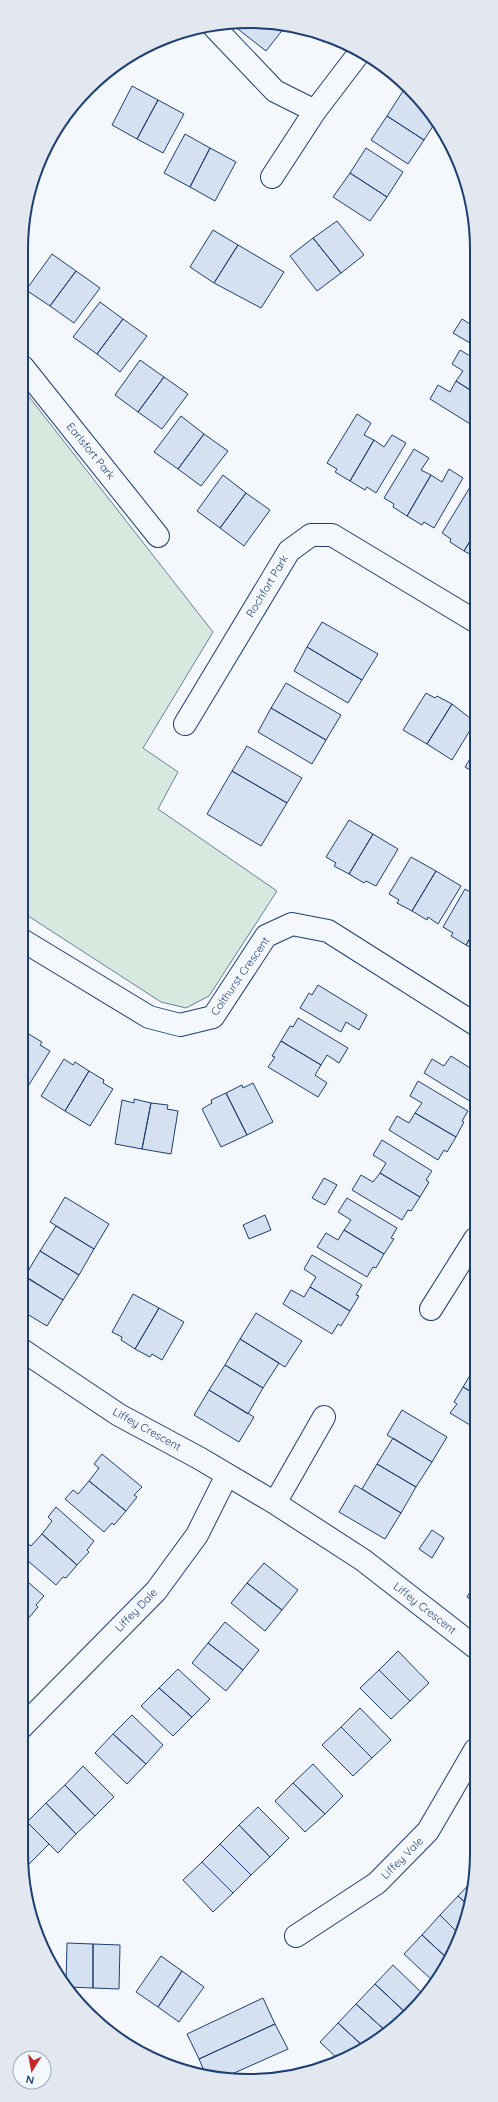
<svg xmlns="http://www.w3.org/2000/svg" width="498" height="2102" font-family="Quicksand,sans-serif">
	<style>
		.green { fill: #d7e8df; stroke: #687fa3 }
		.building { fill: #d5e0f0; stroke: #1d3f73 }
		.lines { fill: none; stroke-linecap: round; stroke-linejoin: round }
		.street-casing { stroke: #1d3f73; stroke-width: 24 }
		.street { stroke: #f4f7fb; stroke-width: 22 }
		.labels { text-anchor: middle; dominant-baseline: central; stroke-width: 3; stroke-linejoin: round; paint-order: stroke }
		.street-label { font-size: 11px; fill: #1d3f73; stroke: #f4f7fb }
		.rim { fill: none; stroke: #1d3f73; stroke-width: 2 }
	</style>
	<rect width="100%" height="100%" fill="#f4f7fb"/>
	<path class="green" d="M23,389L213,632L143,748L178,772L158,809L277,891L209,996L186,1008L161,1002L22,912Z"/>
	<path class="building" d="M278,23L284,28L266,51L234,26Z
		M132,86L158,100L137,139L112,125Z
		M403,91L421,103L435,123L424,140L387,116Z
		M158,100L184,114L163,153L137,139Z
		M387,116L424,140L408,164L371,140Z
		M185,134L210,148L190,187L164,173Z
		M210,148L236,162L215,201L190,187Z
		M366,148L403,172L387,197L350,173Z
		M350,173L387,197L370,221L333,197Z
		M337,221L364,255L341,273L313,238Z
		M213,230L238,245L214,283L190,267Z
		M313,238L341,273L317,291L290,256Z
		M238,245L284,272L261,308L214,283Z
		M52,254L76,271L50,306L26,290Z
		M76,271L100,288L74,323L50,306Z
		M100,302L123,319L97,354L73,337Z
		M123,319L147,336L120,372L97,354Z
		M462,319L473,326L475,323V346L453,333Z
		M460,350L475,359V393L456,381L463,371L452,364Z
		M140,360L164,377L138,412L115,395Z
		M164,377L188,394L162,429L138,412Z
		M456,381L475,393V427L430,399L438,385L450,392Z
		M357,414L371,423L364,435L374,440L350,481L335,472L337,469L327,463Z
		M181,416L204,434L178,469L154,452Z
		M204,434L228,451L201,486L178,469Z
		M392,435L406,443L376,493L367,487L365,490L350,481L374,440L384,447Z
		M414,449L429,458L421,470L431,475L407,516L393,507L394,504L384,498Z
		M449,469L463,478L434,528L424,522L422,525L407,516L431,475L442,482Z
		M223,475L246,493L220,528L197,511Z
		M472,484L475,486V533L464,551L450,542L451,539L442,533Z
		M246,493L270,510L244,546L220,528Z
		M475,533V557L464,551Z
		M322,622L378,654L362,680L307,647Z
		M307,647L362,680L348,703L294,671Z
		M286,683L341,715L326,740L271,708Z
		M426,693L435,698L437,696L452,704L427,744L403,730Z
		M452,704L475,722L452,760L427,744Z
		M271,708L326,740L312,764L258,732Z
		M247,746L302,778L287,803L232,771Z
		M475,751V773L465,767Z
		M232,771L287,803L261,846L207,814Z
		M349,820L373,834L349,874L334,866L336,863L326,857Z
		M373,834L398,849L376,886L366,881L364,883L349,874Z
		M411,857L436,871L412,911L397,903L399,900L389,894Z
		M436,871L461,886L438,924L428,917L427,920L412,911Z
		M465,889L475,895V930L466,945L451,936L453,933L443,927Z
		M475,930V950L466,945Z
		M318,985L367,1015L359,1030L346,1022L341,1032L300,1008L309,993L312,995Z
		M298,1018L348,1048L339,1063L327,1055L321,1065L281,1041L290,1026L293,1027Z
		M22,1030L27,1033L22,1042Z
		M27,1033L42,1042L40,1045L50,1051L27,1088L22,1085V1042Z
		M281,1041L321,1065L315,1075L327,1083L318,1097L268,1067L275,1057L272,1056Z
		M451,1056L475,1071V1100L473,1103L424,1073L432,1059L444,1066Z
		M64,1059L73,1065L75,1062L89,1071L65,1111L41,1096Z
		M89,1071L104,1080L103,1083L113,1089L90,1126L65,1111Z
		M418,1081L468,1111L462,1121L464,1122L456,1137L415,1113L422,1103L410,1096Z
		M253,1083L273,1122L247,1135L226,1093L242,1085L243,1088Z
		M226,1093L247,1135L221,1147L202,1109L212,1103L211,1100Z
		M134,1099L151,1103L142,1149L115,1144L122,1100L134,1103Z
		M151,1103L168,1105L167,1109L178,1111L171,1154L142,1149Z
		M415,1113L456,1137L447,1152L444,1150L438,1160L389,1130L397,1116L409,1123Z
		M382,1140L432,1171L426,1180L429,1182L420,1197L380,1173L386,1163L373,1155Z
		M380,1173L420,1197L411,1211L408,1210L402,1220L352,1190L361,1175L373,1182Z
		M324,1178L337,1185L325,1205L312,1198Z
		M65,1197L109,1224L94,1249L50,1222Z
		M347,1198L397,1228L391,1238L394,1239L384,1254L344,1230L351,1220L338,1212Z
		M265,1215L271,1230L249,1239L243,1225Z
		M56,1226L94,1249L79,1275L40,1251Z
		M344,1230L384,1254L376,1268L373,1267L367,1277L317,1247L326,1233L338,1240Z
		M40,1251L79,1275L63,1300L25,1276Z
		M312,1255L362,1285L356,1295L359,1296L350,1311L310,1287L316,1277L304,1269Z
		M22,1275L63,1300L47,1326L22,1311Z
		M310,1287L350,1311L341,1326L338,1324L332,1334L283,1304L291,1290L304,1297Z
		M133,1294L159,1308L135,1349L121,1340L122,1337L112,1332Z
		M159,1308L184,1322L162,1360L152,1354L150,1357L135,1349Z
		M256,1313L302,1341L285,1367L240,1339Z
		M240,1339L279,1363L263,1388L225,1365Z
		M225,1365L263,1388L248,1414L209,1390Z
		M472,1372L475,1374V1394L463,1387Z
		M463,1387L475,1394V1428L450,1413L457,1404L454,1402Z
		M209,1390L254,1417L239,1442L194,1415Z
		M402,1410L447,1437L432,1462L387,1435Z
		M393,1438L432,1462L416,1487L377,1464Z
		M102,1454L142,1487L134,1495L137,1497L126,1511L89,1481L99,1468L94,1464Z
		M377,1464L416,1487L401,1513L362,1489Z
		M89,1481L126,1511L114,1525L112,1523L104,1532L65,1499L73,1490L78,1494Z
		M355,1485L401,1513L385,1539L339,1512Z
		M56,1507L94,1541L87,1550L89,1552L77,1565L42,1534L52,1521L48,1517Z
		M432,1530L444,1538L432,1558L419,1549Z
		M42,1534L77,1565L66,1578L63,1577L56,1585L21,1555V1547L26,1542L31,1546Z
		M264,1563L298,1590L282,1610L247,1583Z
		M21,1576L44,1596L36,1605L38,1607L27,1620L21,1615Z
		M247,1583L282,1610L265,1631L231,1603Z
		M475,1584V1602L467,1597Z
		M21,1615L27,1620L21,1626Z
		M225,1622L259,1650L243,1670L208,1643Z
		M208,1643L243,1670L226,1691L192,1663Z
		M398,1651L429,1683L410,1701L379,1670Z
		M178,1669L210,1699L192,1717L159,1688Z
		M379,1670L410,1701L391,1719L360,1688Z
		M159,1688L192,1717L173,1736L141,1706Z
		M360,1708L391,1740L372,1758L341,1727Z
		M132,1715L163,1745L146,1764L113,1734Z
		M341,1727L372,1758L353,1776L322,1745Z
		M113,1734L146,1764L127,1784L95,1753Z
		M313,1764L343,1796L325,1814L293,1783Z
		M83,1766L114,1797L95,1816L65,1785Z
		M293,1783L325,1814L305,1832L275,1801Z
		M65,1785L95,1816L76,1834L46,1803Z
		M46,1803L76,1834L58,1853L27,1822Z
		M258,1807L289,1838L270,1857L239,1825Z
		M27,1822L49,1844L24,1869L21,1853V1828Z
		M239,1825L270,1857L251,1875L220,1844Z
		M220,1844L251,1875L233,1893L202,1862Z
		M202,1862L233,1893L213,1912L183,1880Z
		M475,1878V1883L468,1905L458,1896Z
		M458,1896L468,1905L458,1933L440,1915Z
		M440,1915L458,1933L449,1960L422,1935Z
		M422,1935L449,1960L447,1967L434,1982L404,1954Z
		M67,1943L93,1944V1988L68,1987L66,1985Z
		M93,1944L120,1945L119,1989L93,1988Z
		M161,1956L182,1971L158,2007L136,1992Z
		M393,1965L423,1994L406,2013L375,1984Z
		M182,1971L204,1987L179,2022L158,2007Z
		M375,1984L406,2013L388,2033L356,2004Z
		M263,1998L275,2024L199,2059L187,2034Z
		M356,2004L388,2033L364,2047L338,2023Z
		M338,2023L364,2047L339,2060L320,2042Z
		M275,2024L288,2049L223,2078L205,2073L199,2059Z"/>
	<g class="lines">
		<defs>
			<path id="street" d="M214,27L275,91L315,111
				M272,177L315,111L360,52
				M23,367L158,536
				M185,724L289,551L311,535H332L475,621
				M22,940L149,1017L180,1025L213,1017L266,936L292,924L328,931L475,1024
				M431,1309L475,1239
				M22,1350L119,1415L199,1458L275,1503L363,1560L475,1647
				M275,1503L324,1417
				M21,1728L156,1591L197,1535L227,1475
				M296,1936L377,1883L428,1831L475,1750"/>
		</defs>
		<use href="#street" class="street-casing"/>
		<use href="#street" class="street"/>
	</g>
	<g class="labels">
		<g class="street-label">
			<text transform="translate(91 451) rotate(51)">Earlsfort Park</text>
			<text transform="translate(267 586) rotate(-59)">Rochfort Park</text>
			<text transform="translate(240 976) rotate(-55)">Colthurst Crescent</text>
			<text transform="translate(147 1429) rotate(29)">Liffey Crescent</text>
			<text transform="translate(425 1608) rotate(38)">Liffey Crescent</text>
			<text transform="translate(136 1610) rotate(-46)">Liffey Dale</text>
			<text transform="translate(402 1858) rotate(-45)">Liffey Vale</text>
		</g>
	</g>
	<path d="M0 0H498V2102H0ZM249 28H249A221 221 0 0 1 470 249V1853A221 221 0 0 1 249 2074H249A221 221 0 0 1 28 1853V249A221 221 0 0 1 249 28Z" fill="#e3e8f0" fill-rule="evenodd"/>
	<path class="rim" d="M249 28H249A221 221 0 0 1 470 249V1853A221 221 0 0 1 249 2074H249A221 221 0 0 1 28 1853V249A221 221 0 0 1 249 28Z"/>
	<g transform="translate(32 2070) rotate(191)"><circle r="19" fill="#f4f7fb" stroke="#9eadc5"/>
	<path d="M0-3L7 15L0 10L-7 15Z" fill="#c62828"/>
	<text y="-6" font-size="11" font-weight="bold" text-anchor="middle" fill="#1d3f73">N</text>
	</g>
</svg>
